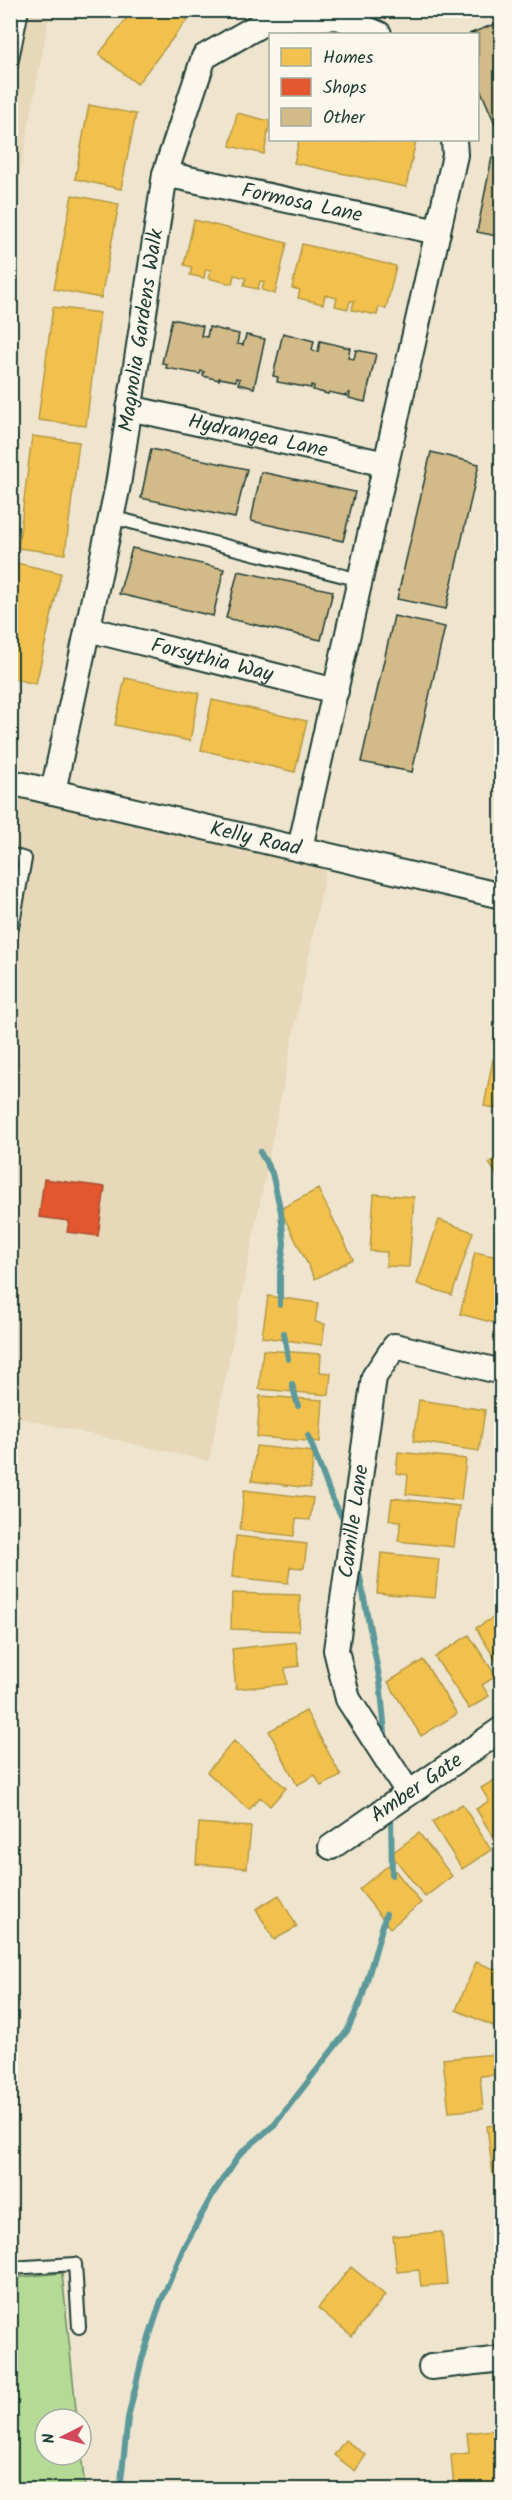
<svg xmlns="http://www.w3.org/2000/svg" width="512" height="2500" font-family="Kalam,sans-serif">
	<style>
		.built { fill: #e6d8b9 }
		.green { fill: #b5da95; stroke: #6a8c64; stroke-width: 1.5 }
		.homes { fill: #f2c14e; stroke: #b39946; stroke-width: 1.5 }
		.shops { fill: #e4572e; stroke: #a94f30; stroke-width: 1.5 }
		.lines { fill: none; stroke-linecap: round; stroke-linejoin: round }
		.stream { stroke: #5d999a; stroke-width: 6 }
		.building { fill: #d2ba89; stroke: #1f3d34; stroke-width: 1.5 }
		.service-casing { stroke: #1f3d34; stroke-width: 16 }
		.minor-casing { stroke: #1f3d34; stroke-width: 28 }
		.service { stroke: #fbf7ec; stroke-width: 12 }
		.minor { stroke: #fbf7ec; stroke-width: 24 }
		.labels { text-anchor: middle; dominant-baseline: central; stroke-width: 6; stroke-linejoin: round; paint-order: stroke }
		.street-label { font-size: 21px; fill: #1f3d34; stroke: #fbf7ec }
	</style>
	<rect width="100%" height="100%" fill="#efe5ce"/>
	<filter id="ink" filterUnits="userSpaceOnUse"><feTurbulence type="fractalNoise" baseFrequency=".0167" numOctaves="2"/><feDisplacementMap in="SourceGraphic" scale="12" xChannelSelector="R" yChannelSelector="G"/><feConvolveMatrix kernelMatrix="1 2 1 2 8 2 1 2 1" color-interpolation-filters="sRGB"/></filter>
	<g filter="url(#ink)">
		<path class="built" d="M11,11H50L11,224Z
			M11,775L330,849L209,1461L11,1416Z"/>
		<path class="green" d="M62,2273L77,2419H45V2455H81V2453L85,2489H11V2278Z"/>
		<path class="homes" d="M133,10H195L137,84L99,54Z
			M89,105L136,114L121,189L75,179Z
			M237,113L270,121L264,154L230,146Z
			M299,140H416L406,187L294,163Z
			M72,195L119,204L101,298L54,289Z
			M194,220L287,243L275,294L262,290L264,282L260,281L258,289L244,286L246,278L234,275L232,284L208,278L211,270L206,269L204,278L190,275L192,267L184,265Z
			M302,244L396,266L386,309L379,307L377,315L352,310L354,301H350L348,309L335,306L337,298L325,295L323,304L298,298L300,290L292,288Z
			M53,307L100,313L86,426L38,420Z
			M32,436L79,442L65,554L18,548Z
			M12,562L61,573L36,684L10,678V570Z
			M125,678L199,693L190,741L115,725Z
			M212,700L307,721L295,772L201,750Z
			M493,1059L502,1061V1110L484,1106Z
			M502,1155V1183L489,1163Z
			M318,1189L353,1259L315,1279L280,1209Z
			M374,1194L414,1197L409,1267L386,1266L387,1252L370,1251Z
			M439,1220L473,1232L452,1295L417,1284Z
			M475,1252L502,1258V1299L495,1323L460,1314Z
			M268,1296L318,1303L315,1322L325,1324L322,1345L262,1337Z
			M263,1350L321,1354L320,1372L331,1373L329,1395L259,1389Z
			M260,1396L323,1400L320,1442L257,1437Z
			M419,1400L485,1410L479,1451L413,1441Z
			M256,1446L314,1452L310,1488L252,1481Z
			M398,1452L466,1459L461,1500L406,1494L408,1475L396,1473Z
			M244,1490L313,1498L310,1520L296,1519L294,1536L240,1530Z
			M392,1498L459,1506L454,1547L398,1541L401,1521L389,1520Z
			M236,1536L307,1544L304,1568L290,1567L288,1583L232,1577Z
			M381,1553L439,1559L435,1598L377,1593Z
			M232,1593L300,1595L299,1631L231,1629Z
			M502,1612V1670L476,1628Z
			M469,1635L496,1676L482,1685L489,1696L469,1709L435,1657Z
			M296,1642L299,1666L285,1668L287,1684L236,1689L232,1649Z
			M423,1660L457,1714L421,1736L388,1682Z
			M306,1711L341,1776L321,1786L315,1775L297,1785L269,1731Z
			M234,1741L286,1788L270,1806L260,1797L249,1810L207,1772Z
			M501,1776H502V1851L476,1809L489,1801L481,1788Z
			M462,1804L491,1850L462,1869L432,1822Z
			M199,1823L251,1827L247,1868L196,1864Z
			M419,1833L452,1876L425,1897L391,1854Z
			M390,1864L421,1903L390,1928L359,1889Z
			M279,1895L297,1927L274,1940L256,1909Z
			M476,1962L502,1972V1990L497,2002L502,2004V2021L498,2028L456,2010Z
			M495,2054L497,2075L480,2076L483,2109L449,2112L443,2059Z
			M502,2124V2175L493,2176L487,2126Z
			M502,2194V2249H501L496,2195Z
			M442,2232L447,2284L421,2286L419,2270L397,2272L393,2236Z
			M351,2267L385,2295L352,2336L318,2308Z
			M493,2430L499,2487L454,2490L451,2455L469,2453L467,2433Z
			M345,2440L366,2455L355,2471L334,2455Z"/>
		<path class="shops" d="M44,1179L105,1187L98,1236L67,1232L69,1221L39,1217Z"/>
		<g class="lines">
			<path class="stream" d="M260,1152L272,1173L281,1212L284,1244L280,1273V1305
				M284,1333L288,1359
				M292,1384L298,1406
				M308,1435L331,1496L346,1525
				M358,1567L380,1681L386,1743
				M391,1813L392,1875
				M120,2490L128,2418L142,2359L161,2301L185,2245L214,2192L240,2154L275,2124L347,2031L362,1998L386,1914"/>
		</g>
		<path class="building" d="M433,10H458L454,19Z
			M502,21V140L478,84V34H469Z
			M492,157L502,159V237L477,232Z
			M172,319L203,326L201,336L207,337L209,327L239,334L237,344L243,345L246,335L265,339L254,388L238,384L240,379L236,378V381L219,378V380L203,376L204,372L201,371L200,374L166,368L167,364L162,363Z
			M283,333L314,341L312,350L318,352L320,341L350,348L348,358L354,359L356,350L376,354L365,402L349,398L350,393H348L347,396L329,392L328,394L313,390L314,386L311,385V388L277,382L278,377L273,376Z
			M151,449L247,469L235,518L141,498Z
			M431,452L479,464L446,609L397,599Z
			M261,472L355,492L343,541L251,521Z
			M132,548L224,569L213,616L119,594Z
			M238,571L333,591L321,640L226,618Z
			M394,616L445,627L412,772L361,762Z"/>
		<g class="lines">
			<defs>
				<path id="service" d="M10,69L22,10
					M111,517L360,580
					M10,854L25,859L10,938
					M10,2268L75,2264L79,2327"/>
				<g id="minor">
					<path id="s1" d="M165,174L438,232"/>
					<path id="s2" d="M129,408L386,464"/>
					<path id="s3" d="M88,629L336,691"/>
					<path id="s4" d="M10,782L502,896"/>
					<path id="s5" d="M53,792L118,485L165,174L204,57L267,21L338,17L379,34"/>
					<path d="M300,848L455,155L454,140"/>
					<path id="s6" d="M408,1792L348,1699L336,1650L374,1377L395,1346L502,1372"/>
					<path id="s7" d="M331,1847L502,1729"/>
					<path d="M431,2367L502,2359"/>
				</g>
			</defs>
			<use href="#service" class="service-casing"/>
			<use href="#minor" class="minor-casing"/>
			<use href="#service" class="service"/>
			<use href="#minor" class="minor"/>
		</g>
	</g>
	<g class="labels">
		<g class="street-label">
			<text stroke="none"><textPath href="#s1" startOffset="140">Formosa Lane</textPath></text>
			<text stroke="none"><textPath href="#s5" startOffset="470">Magnolia Gardens Walk</textPath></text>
			<text stroke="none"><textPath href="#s2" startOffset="132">Hydrangea Lane</textPath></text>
			<text stroke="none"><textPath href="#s3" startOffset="128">Forsythia Way</textPath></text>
			<text stroke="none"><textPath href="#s4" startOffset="252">Kelly Road</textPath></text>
			<text stroke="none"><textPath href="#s6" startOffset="291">Camille Lane</textPath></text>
			<text stroke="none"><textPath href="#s7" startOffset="104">Amber Gate</textPath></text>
		</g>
	</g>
	<rect width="512" height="2500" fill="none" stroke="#fbf7ec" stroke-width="36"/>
	<rect x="18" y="18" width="476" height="2464" fill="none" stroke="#1f3d34" stroke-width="2" filter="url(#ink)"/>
	<rect x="269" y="33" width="210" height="108" fill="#fbf7ec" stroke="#a3ada2" stroke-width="1.5"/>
	<rect x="281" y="48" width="30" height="18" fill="#f2c14e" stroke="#a3ada2" stroke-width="1.5"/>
	<text x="323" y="63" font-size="18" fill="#1f3d34">Homes</text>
	<rect x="281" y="78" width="30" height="18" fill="#e4572e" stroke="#a3ada2" stroke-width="1.5"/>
	<text x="323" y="93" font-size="18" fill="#1f3d34">Shops</text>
	<rect x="281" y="108" width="30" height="18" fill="#d2ba89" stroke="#a3ada2" stroke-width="1.5"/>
	<text x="323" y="123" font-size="18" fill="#1f3d34">Other</text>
	<g transform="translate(63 2437) rotate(264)"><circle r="28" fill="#fbf7ec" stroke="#a3ada2" stroke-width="1.5"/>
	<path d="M0-4.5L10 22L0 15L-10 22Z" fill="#d1495b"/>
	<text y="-9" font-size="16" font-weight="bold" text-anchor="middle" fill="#1f3d34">N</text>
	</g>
</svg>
